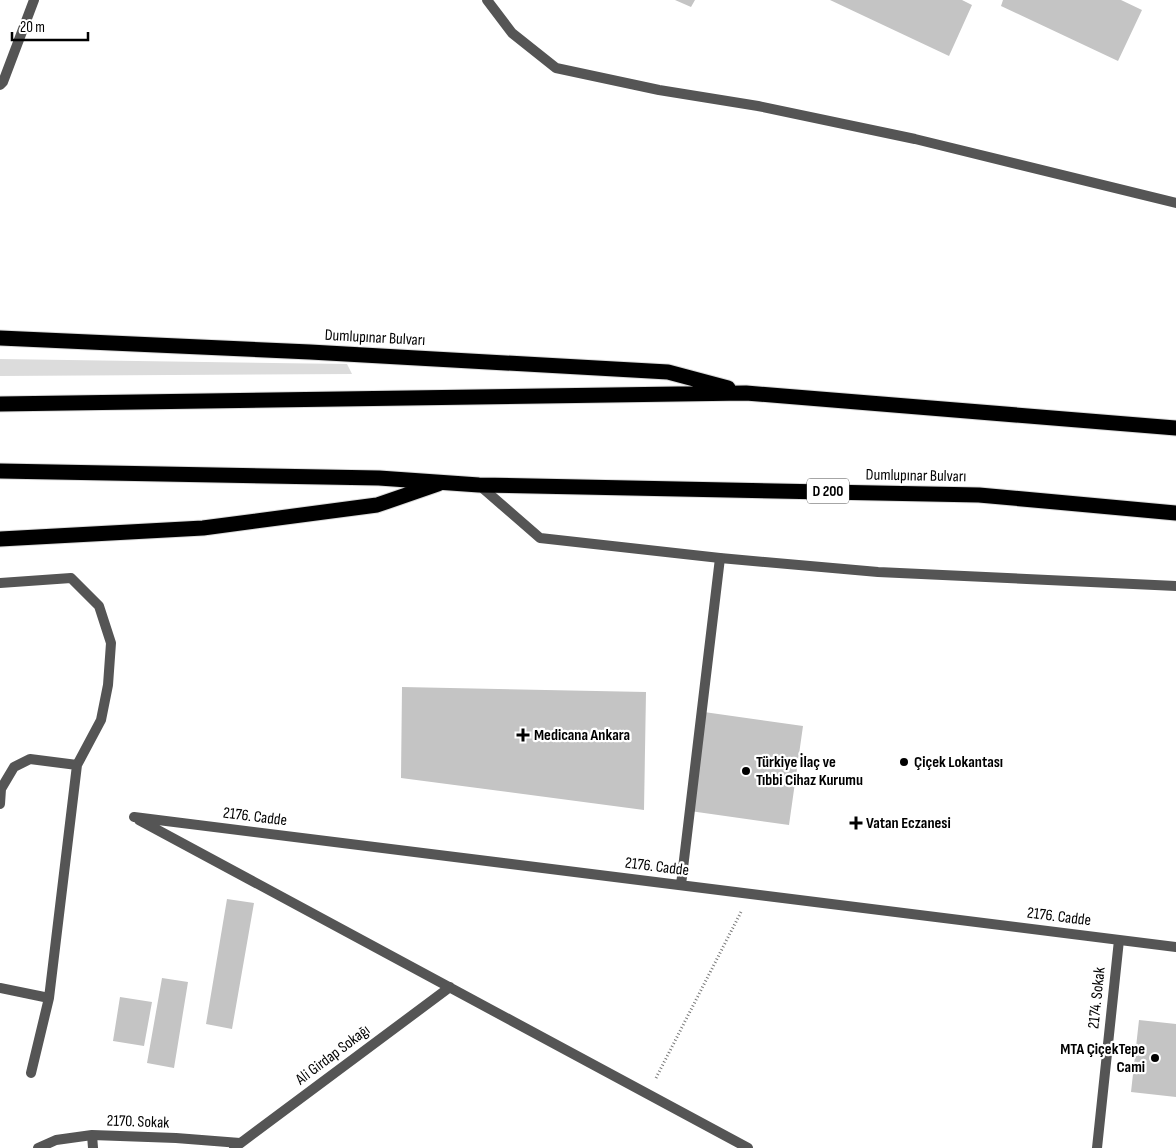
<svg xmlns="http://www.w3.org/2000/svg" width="1176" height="1148" font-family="'Sofia Sans Condensed',sans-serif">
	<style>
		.green { fill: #dcdcdc }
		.building { fill: #c4c4c4 }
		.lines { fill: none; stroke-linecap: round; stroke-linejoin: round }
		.highway-casing { stroke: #dbdbdb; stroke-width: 17 }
		.path { stroke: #777; stroke-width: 3; stroke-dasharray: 1 2.5; stroke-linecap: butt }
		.lane { stroke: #555; stroke-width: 10 }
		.street { stroke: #555; stroke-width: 10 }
		.highway { stroke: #000; stroke-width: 15 }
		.poi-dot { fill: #000; stroke: #fff; stroke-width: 2 }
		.labels { text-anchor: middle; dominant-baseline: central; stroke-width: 4.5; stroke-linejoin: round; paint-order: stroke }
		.shield { fill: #fff; stroke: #4c4c4c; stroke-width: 1 }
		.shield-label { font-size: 15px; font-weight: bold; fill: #000 }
		.street-label { font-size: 16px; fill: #000; stroke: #fff }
		.poi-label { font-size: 16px; font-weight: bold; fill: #000; stroke: #fff; text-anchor: start }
	</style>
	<rect width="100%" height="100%" fill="#fff"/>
	<path class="green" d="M0,359L347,364L352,374L0,376Z"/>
	<path class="building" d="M675,0H695L691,7Z
		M830,0H962L972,5L949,56Z
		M1003,0H1121L1142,10L1118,61L1001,6Z
		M402,687L646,692L644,810L401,778Z
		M704,712L803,726L789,825L690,811Z
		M227,899L254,903L232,1029L206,1024Z
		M162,978L188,982L174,1068L147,1063Z
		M120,997L152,1002L144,1046L113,1041Z
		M1139,1020L1176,1024V1097L1131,1092Z"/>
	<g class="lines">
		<defs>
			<path id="highway" d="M0,338L310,352L668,372L728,388
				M0,404L746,393L1176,428
				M0,471L379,478L479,485L979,495L1176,513
				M0,539L203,528L377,505L438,484"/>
		</defs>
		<use href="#highway" class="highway-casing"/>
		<path class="path" d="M656,1078L742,910"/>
		<path class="lane" d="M487,0L512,33L556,68L659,90L758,106L915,139L1176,203
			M479,485L540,538L720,558L878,572L1176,586
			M0,583L71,578L99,606L111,643L108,685L101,720L77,765L49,998L31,1073
			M0,804L1,789L14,767L30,759L77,765
			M0,988L49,998"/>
		<path class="street" d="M0,85L3,82L34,0
			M134,817L1176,947
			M139,820L748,1148
			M681,885L720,558
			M92,1135L93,1148
			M38,1148L56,1140L92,1135L176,1138L240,1143
			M234,1148L450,987
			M1097,1148L1119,940"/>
		<use href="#highway" class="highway"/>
	</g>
	<g class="poi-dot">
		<path d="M520.5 727.5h5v5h5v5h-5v5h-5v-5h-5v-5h5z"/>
		<circle cx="904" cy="762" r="5"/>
		<circle cx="746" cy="771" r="5"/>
		<path d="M853.5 815.5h5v5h5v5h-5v5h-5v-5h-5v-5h5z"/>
		<circle cx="1155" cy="1058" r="5"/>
	</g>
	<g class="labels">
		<rect class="shield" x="807" y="478.5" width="42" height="25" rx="4"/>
		<g class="shield-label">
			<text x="828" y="491">D 200</text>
		</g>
		<g class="street-label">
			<text transform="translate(375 338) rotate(3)">Dumlupınar Bulvarı</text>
			<text transform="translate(916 476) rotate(1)">Dumlupınar Bulvarı</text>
			<text transform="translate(255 817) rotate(7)">2176. Cadde</text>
			<text transform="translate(657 867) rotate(7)">2176. Cadde</text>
			<text transform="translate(1059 917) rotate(7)">2176. Cadde</text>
			<text transform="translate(1097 998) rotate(-84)">2174. Sokak</text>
			<text transform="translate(333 1055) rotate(-37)">Ali Girdap Sokağı</text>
			<text transform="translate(138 1122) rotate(2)">2170. Sokak</text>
		</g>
		<g class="poi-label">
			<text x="534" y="735">Medicana Ankara</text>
			<text x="756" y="762">Türkiye İlaç ve<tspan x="756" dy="18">Tıbbi Cihaz Kurumu</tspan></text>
			<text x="914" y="762">Çiçek Lokantası</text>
			<text x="866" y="823">Vatan Eczanesi</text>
			<text x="1145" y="1049" text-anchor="end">MTA ÇiçekTepe<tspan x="1145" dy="18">Cami</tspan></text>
		</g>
	</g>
	<path d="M12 32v8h76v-8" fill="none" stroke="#000000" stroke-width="2.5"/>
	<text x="20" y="32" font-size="15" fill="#000000" stroke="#ffffff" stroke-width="4" paint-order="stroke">20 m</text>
</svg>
